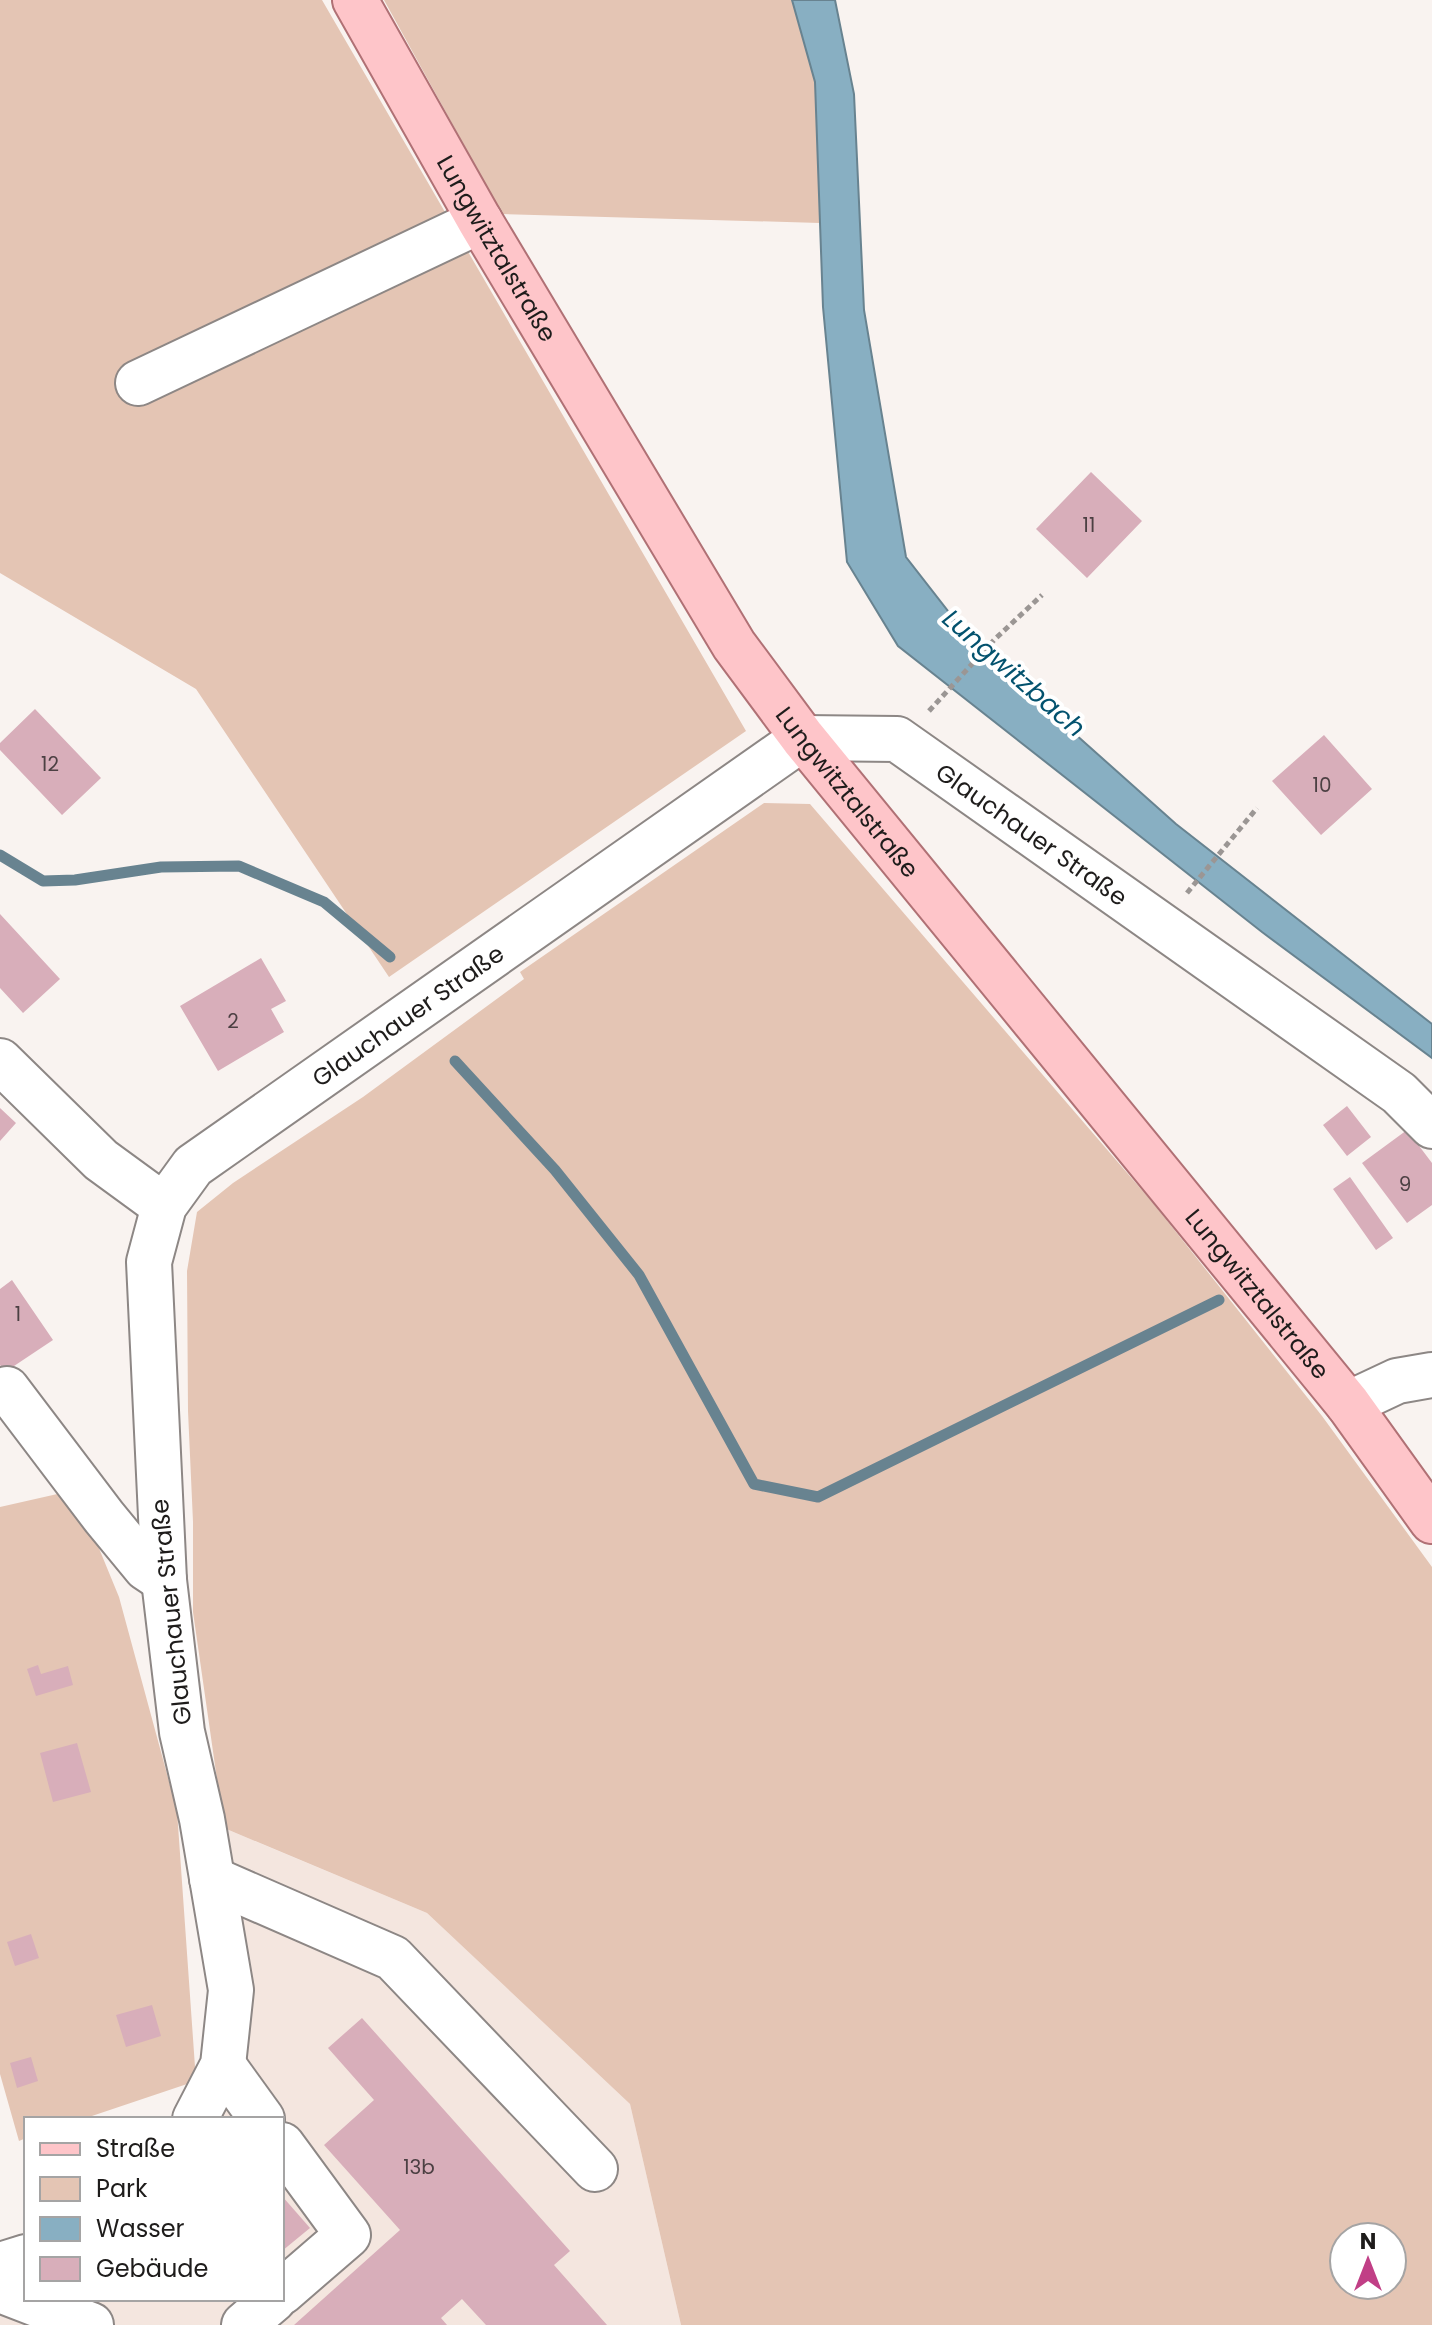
<svg xmlns="http://www.w3.org/2000/svg" width="1432" height="2325" font-family="Poppins,sans-serif">
	<style>
		.built { fill: #f4e6df }
		.green { fill: #e4c5b4; fill-rule: evenodd }
		.water { fill: #88afc2; stroke: #688390; stroke-width: 2 }
		.lines { fill: none; stroke-linecap: round; stroke-linejoin: round }
		.stream { stroke: #688390; stroke-width: 11 }
		.building { fill: #d8aeba }
		.minor-casing { stroke: #8d8785; stroke-width: 48 }
		.major-casing { stroke: #b07175; stroke-width: 48 }
		.path { stroke: #9b9694; stroke-width: 5; stroke-dasharray: 6 4; stroke-linecap: butt }
		.minor { stroke: #fff; stroke-width: 44 }
		.major { stroke: #fec5c9; stroke-width: 44 }
		.labels { text-anchor: middle; dominant-baseline: central; stroke-width: 8; stroke-linejoin: round; paint-order: stroke }
		.number-label { font-size: 20px; fill: #4c4043 }
		.street-label { font-size: 24px; fill: #1e1c1b; stroke: #fff }
		.water-label { font-size: 26px; font-style: italic; fill: #03526e; stroke: #fff }
	</style>
	<rect width="100%" height="100%" fill="#f9f3f0"/>
	<path class="built" d="M202,1819L427,1913L630,2104L681,2325H0V2265L26,2299H282V2119H195L223,2065Z"/>
	<path class="green" d="M0,0H322L746,731L389,977L196,689L0,573Z
		M384,0H792L815,82L820,223L502,214Z
		M764,803L810,804L1153,1203L1322,1416L1432,1567V2325H681L630,2104L427,1913L224,1828L193,1612V1522L188,1411L187,1271L197,1212L233,1183L363,1097L524,979L520,972ZM1344,2237H1392V2285H1344Z
		M75,1490L119,1597L177,1811L196,2081L83,2119H26V2138L19,2141L0,2074V1507Z"/>
	<path class="water" d="M792,0H835L854,94L864,310L906,557L973,643L1176,824L1432,1024V1058L1262,932L898,646L847,562L823,307L815,82Z"/>
	<g class="lines">
		<path class="stream" d="M0,855L43,881L75,880L161,867L239,866L324,902L390,957
			M455,1061L555,1170L639,1275L754,1484L818,1497L1219,1300"/>
	</g>
	<path class="building" d="M1091,472L1142,521L1087,578L1036,529Z
		M35,709L101,778L62,815L0,750V743Z
		M1324,735L1372,789L1321,835L1272,781Z
		M0,914L60,979L23,1013L0,988Z
		M261,958L286,1001L271,1009L284,1032L218,1071L180,1006Z
		M1347,1106L1371,1137L1347,1156L1323,1125Z
		M0,1108L16,1123L0,1141Z
		M1407,1130L1432,1163V1205L1407,1223L1362,1163Z
		M1350,1177L1393,1238L1376,1250L1333,1189Z
		M12,1280L53,1340L5,1372L0,1365V1289Z
		M38,1665L41,1674L68,1666L73,1685L36,1696L27,1669Z
		M77,1743L91,1792L53,1802L40,1753Z
		M31,1934L39,1958L15,1966L7,1942Z
		M152,2005L161,2036L126,2047L116,2015Z
		M362,2018L570,2251L554,2265L607,2325H486L462,2299L441,2318L447,2325H294L400,2230L324,2145L374,2100L328,2048Z
		M31,2057L38,2081L17,2088L10,2063Z
		M282,2196L310,2228L282,2251Z"/>
	<g class="lines">
		<defs>
			<g id="minor">
				<path d="M138,383L480,221"/>
				<path d="M0,1061L101,1160L164,1206"/>
				<path d="M7,1389L104,1517L146,1568L164,1580"/>
				<path d="M1348,1404L1397,1381L1432,1375"/>
				<path d="M212,1879L393,1958L595,2169"/>
				<path d="M223,2065L262,2119"/>
				<path id="s1" d="M195,2119L223,2065L231,1990L202,1819L182,1732L164,1580L149,1262L164,1206L193,1166L803,738L897,739L1399,1093L1432,1126"/>
				<path d="M282,2145L348,2235L282,2292"/>
				<path d="M0,2265L26,2257"/>
				<path d="M0,2290L91,2325"/>
				<path d="M244,2325L274,2299"/>
			</g>
			<g id="major">
				<path id="s2" d="M355,0L480,221L734,645L803,738L1348,1404L1432,1521"/>
			</g>
		</defs>
		<use href="#minor" class="minor-casing"/>
		<use href="#major" class="major-casing"/>
		<path class="path" d="M929,711L994,640L1042,595
			M1187,893L1257,808"/>
		<use href="#minor" class="minor"/>
		<use href="#major" class="major"/>
	</g>
	<g class="labels">
		<g class="number-label">
			<text x="1089" y="525">11</text>
			<text x="50" y="764">12</text>
			<text x="1322" y="785">10</text>
			<text x="233" y="1021">2</text>
			<text x="1405" y="1184">9</text>
			<text x="18" y="1314">1</text>
			<text x="419" y="2167">13b</text>
		</g>
		<g class="street-label">
			<text stroke="none"><textPath href="#s2" startOffset="286">Lungwitztalstraße</textPath></text>
			<text stroke="none"><textPath href="#s2" startOffset="934">Lungwitztalstraße</textPath></text>
			<text stroke="none"><textPath href="#s1" startOffset="1982">Glauchauer Straße</textPath></text>
			<text stroke="none"><textPath href="#s1" startOffset="1240">Glauchauer Straße</textPath></text>
			<text stroke="none"><textPath href="#s2" startOffset="1582">Lungwitztalstraße</textPath></text>
			<text transform="translate(171 1612) rotate(-96)">Glauchauer Straße</text>
		</g>
		<g class="water-label">
			<text transform="translate(1014 673) rotate(41)">Lungwitzbach</text>
		</g>
	</g>
	<rect x="24" y="2117" width="260" height="184" fill="#ffffff" stroke="#a5a4a4" stroke-width="2"/>
	<rect x="40" y="2143" width="40" height="12" fill="#fec5c9" stroke="#a5a4a4" stroke-width="2"/>
	<text x="96" y="2157" font-size="24" fill="#1e1c1b">Straße</text>
	<rect x="40" y="2177" width="40" height="24" fill="#e4c5b4" stroke="#a5a4a4" stroke-width="2"/>
	<text x="96" y="2197" font-size="24" fill="#1e1c1b">Park</text>
	<rect x="40" y="2217" width="40" height="24" fill="#88afc2" stroke="#a5a4a4" stroke-width="2"/>
	<text x="96" y="2237" font-size="24" fill="#1e1c1b">Wasser</text>
	<rect x="40" y="2257" width="40" height="24" fill="#d8aeba" stroke="#a5a4a4" stroke-width="2"/>
	<text x="96" y="2277" font-size="24" fill="#1e1c1b">Gebäude</text>
	<g transform="translate(1368 2261)"><circle r="38" fill="#ffffff" stroke="#a5a4a4" stroke-width="2"/>
	<path d="M0-6L14 30L0 20L-14 30Z" fill="#c13f86"/>
	<text y="-12" font-size="22" font-weight="bold" text-anchor="middle" fill="#1e1c1b">N</text>
	</g>
</svg>
